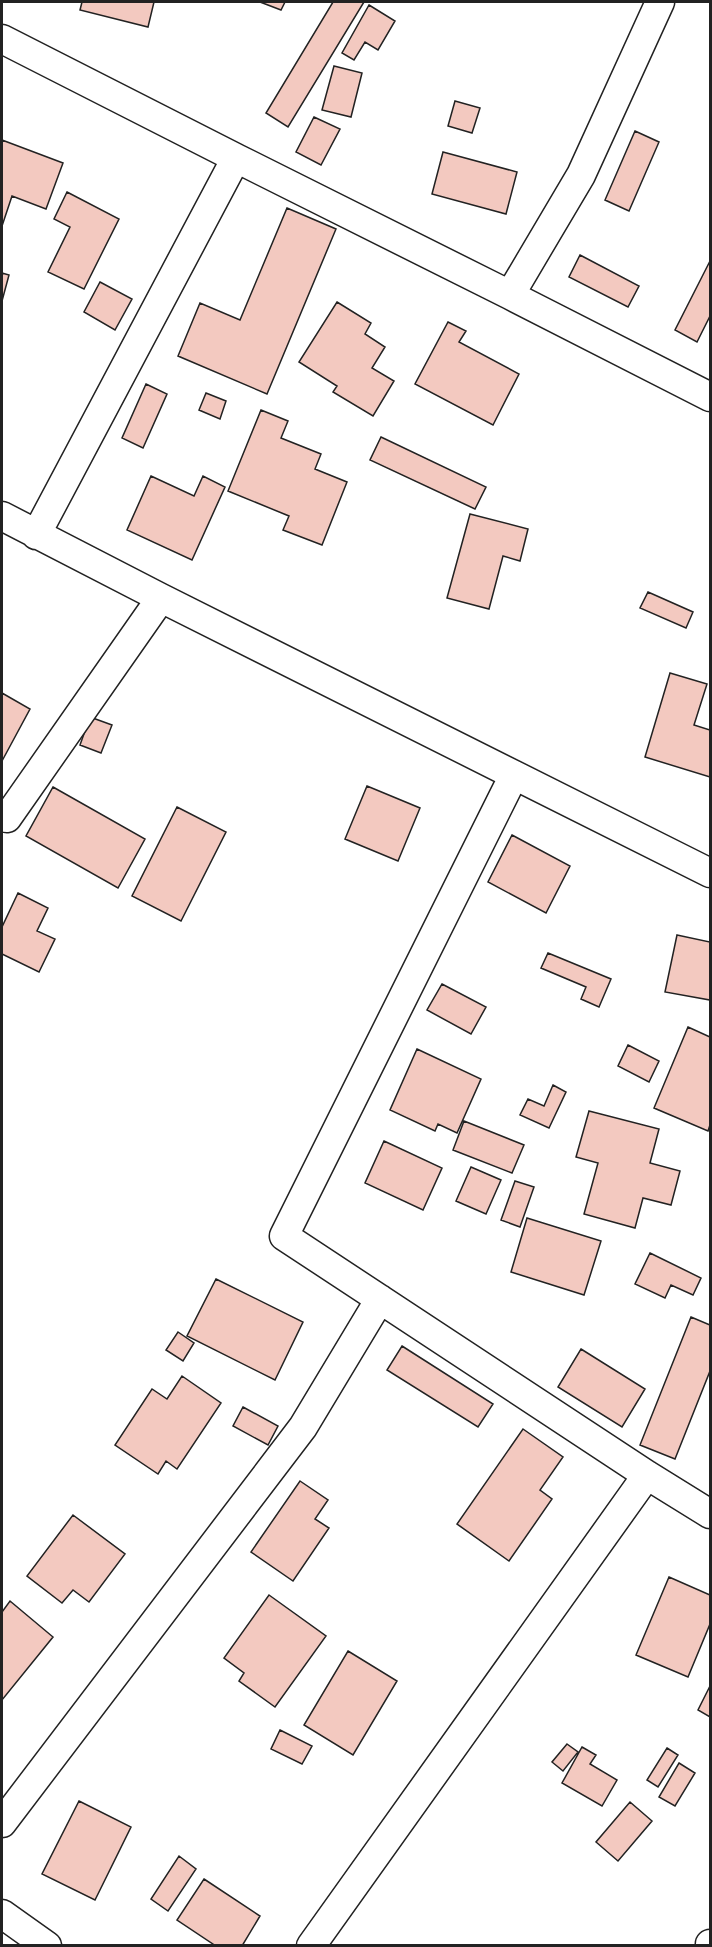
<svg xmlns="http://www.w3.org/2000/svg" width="712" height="1947" font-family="'PT Sans',sans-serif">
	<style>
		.building { fill: #f3c9c0; stroke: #222; stroke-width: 1.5 }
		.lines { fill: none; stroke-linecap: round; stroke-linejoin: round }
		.street-casing { stroke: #222; stroke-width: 31 }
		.street { stroke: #fff; stroke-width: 28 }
	</style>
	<rect width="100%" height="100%" fill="#fff"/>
	<path class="building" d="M82,2H154L148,27L80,10Z
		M260,2H285L281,10Z
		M333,2H364L288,127L266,113Z
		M369,5L395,21L378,50L365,42L354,60L342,53Z
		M334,66L362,73L351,117L322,110Z
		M455,101L480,108L472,133L448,126Z
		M314,117L340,129L321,165L296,152Z
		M635,131L659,142L629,211L605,200Z
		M2,140L63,163L46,209L12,196L2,226Z
		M443,152L517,172L506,214L432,194Z
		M67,192L119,219L84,289L48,272L70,227L54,219Z
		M287,208L336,229L267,394L178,356L200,303L240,320Z
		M580,255L639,286L628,307L569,277Z
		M710,261V316L697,342L675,330Z
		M2,273L9,275L2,301Z
		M100,282L132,299L115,330L84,312Z
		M337,302L371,323L365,334L385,347L372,368L394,381L373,416L333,392L337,386L299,362Z
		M448,322L466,331L459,342L519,374L493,425L415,384Z
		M146,384L167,394L143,448L122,438Z
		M206,393L226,401L220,419L199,410Z
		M261,410L288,421L281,438L321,454L315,469L347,482L322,545L283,530L289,516L228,491Z
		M381,437L486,487L475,509L370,460Z
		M151,476L194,496L203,476L225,487L192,560L127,530Z
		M470,514L528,529L520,561L503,556L489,609L447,598Z
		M648,592L693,612L686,628L640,608Z
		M670,673L707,684L694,725L710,730V777L645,757Z
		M2,693L30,709L2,761Z
		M90,717L112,725L101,753L80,745Z
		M367,786L420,808L398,861L345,839Z
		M53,787L145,839L118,888L26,836Z
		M177,807L226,832L181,921L132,896Z
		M512,835L570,866L546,913L488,882Z
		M18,893L48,908L37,931L55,939L39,972L2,954V927Z
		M677,935L710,942V1000L665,992Z
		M548,953L611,979L599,1007L581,999L586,987L541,968Z
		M442,984L486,1007L471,1034L427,1010Z
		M688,1027L710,1037V1125L708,1131L654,1108Z
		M628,1045L659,1061L649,1082L618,1066Z
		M417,1049L481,1079L457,1133L438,1124L435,1131L390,1110Z
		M553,1085L566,1092L549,1128L520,1115L528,1099L544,1106Z
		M589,1111L659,1129L650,1163L680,1171L671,1205L643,1198L635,1228L584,1214L598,1163L576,1157Z
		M464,1121L524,1145L512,1173L453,1150Z
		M384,1141L442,1168L423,1210L365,1183Z
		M471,1167L501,1180L486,1214L456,1201Z
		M515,1181L534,1187L520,1227L501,1220Z
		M527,1218L601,1241L584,1295L511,1272Z
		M650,1253L701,1278L693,1295L671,1285L665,1298L635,1284Z
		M216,1279L303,1322L275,1380L187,1336Z
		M691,1317L710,1325V1371L675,1459L640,1445Z
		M178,1332L194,1343L183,1361L166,1350Z
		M402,1346L493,1404L478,1427L387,1370Z
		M581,1349L645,1389L622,1427L558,1387Z
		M182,1376L221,1403L177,1469L166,1461L158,1474L115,1445L152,1389L167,1399Z
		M243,1407L278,1426L268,1445L233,1426Z
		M523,1429L563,1457L540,1490L552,1499L509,1561L457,1524Z
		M300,1481L328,1500L315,1519L329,1528L293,1581L251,1552Z
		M73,1515L125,1554L89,1602L73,1590L62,1603L27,1576Z
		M669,1577L710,1595V1624L688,1677L636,1655Z
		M269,1595L326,1636L275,1707L239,1681L244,1673L224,1658Z
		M10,1601L53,1637L2,1700V1612Z
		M348,1651L397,1681L353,1755L304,1725Z
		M710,1686V1717L698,1710Z
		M280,1730L312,1746L302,1764L271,1749Z
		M567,1744L578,1752L563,1771L552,1762Z
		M582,1747L596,1755L590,1764L617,1780L602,1806L562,1783Z
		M667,1748L678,1755L658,1787L647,1780Z
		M679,1763L695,1773L675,1806L659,1797Z
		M79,1801L131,1827L95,1900L42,1874Z
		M630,1802L652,1821L618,1861L596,1842Z
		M179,1856L196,1869L168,1911L151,1899Z
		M204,1879L260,1916L242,1946H216L177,1920Z"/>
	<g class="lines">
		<defs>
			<path id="street" d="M2,39L236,158
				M510,295L581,175L660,2
				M2,516L161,598L710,873
				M36,535L236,158L510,295L710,397
				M514,775L284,1236L647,1475L710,1514
				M7,818L161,598
				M2,1823L303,1427L380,1299
				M2,1914L47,1946
				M311,1946L647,1475
				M710,1946V1944"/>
		</defs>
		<use href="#street" class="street-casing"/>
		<use href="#street" class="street"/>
	</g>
	<rect width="712" height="1947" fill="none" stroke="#222222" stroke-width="6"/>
</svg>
